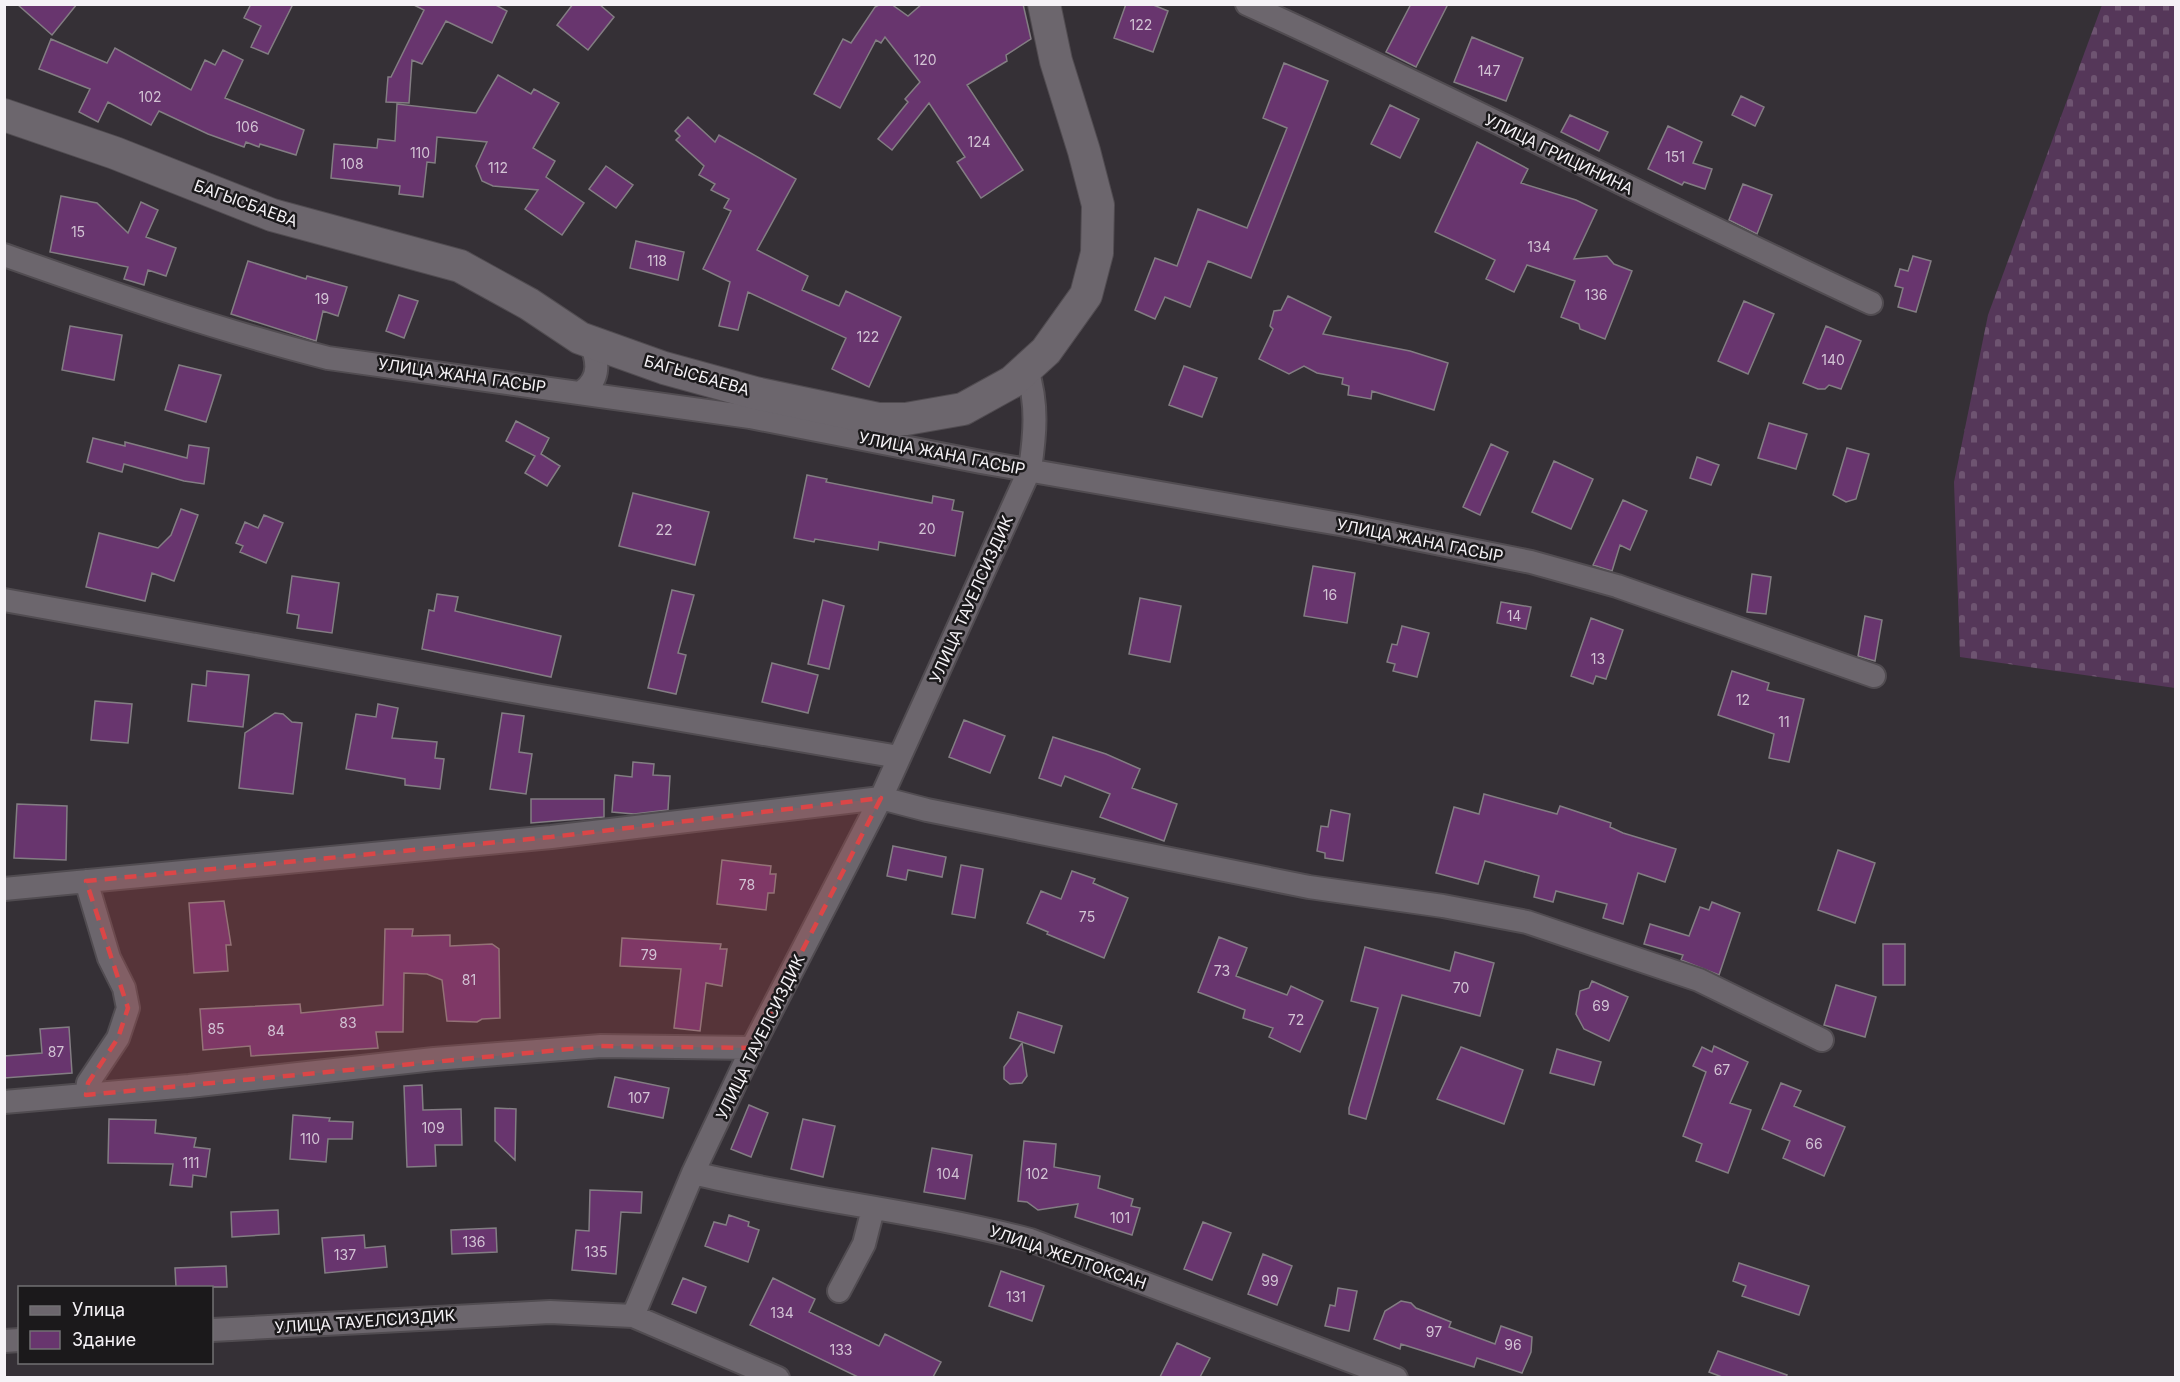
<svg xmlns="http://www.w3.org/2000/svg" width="2180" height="1382" font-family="Inter,sans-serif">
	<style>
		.cemetery { fill: url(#cemetery-stones) }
		.building { fill: #68356e; stroke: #837d83; stroke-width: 1.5 }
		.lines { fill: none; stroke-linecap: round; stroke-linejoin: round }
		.street-casing { stroke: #514c51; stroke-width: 26 }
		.secondary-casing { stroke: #514c51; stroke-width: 34 }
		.street { stroke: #6c666d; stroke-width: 22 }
		.secondary { stroke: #6c666d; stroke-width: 32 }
		.marked { fill: #db4647; fill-opacity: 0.2; stroke: #db4647; stroke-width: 4.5; stroke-dasharray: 12 8; stroke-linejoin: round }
		.labels { text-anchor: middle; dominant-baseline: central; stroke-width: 5; stroke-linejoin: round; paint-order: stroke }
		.number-label { font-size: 14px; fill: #d2c3d4 }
		.street-label { font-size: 16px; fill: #f5f2f6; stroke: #1b191b }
	</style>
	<defs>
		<pattern id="cemetery-stones" width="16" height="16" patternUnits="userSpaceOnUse" patternTransform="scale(1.5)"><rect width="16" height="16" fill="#553759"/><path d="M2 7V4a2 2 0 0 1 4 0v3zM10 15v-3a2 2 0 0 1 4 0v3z" fill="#6e5471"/></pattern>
	</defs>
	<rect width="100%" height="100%" fill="#353036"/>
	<path class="cemetery" d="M2102,5H2175V688L1960,657L1954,482L1988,315Z"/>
	<path class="building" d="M17,4H77L52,35Z
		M251,4H293L268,54L251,47L261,26L244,18Z
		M412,4H494L507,11L492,43L446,21L422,64L412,60L409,103L386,102L388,77H391L424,10Z
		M573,4H599L614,17L588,50L557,25Z
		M881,4H891L908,16L922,4H1023L1031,39L1006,55L1007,61L967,85L1023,170L981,198L957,162L965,157L929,103L892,150L878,139L908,102L905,99L920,82L885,37L881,43L876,40L840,108L814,94L843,39L851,43L875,7Z
		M1126,4H1151L1168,11L1153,52L1114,38Z
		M1411,4H1448L1416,67L1386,52Z
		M1472,37L1523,58L1506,101L1454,82Z
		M51,39L107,63L115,48L191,90L205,60L215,65L223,50L243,60L225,98L304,130L296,155L260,144L259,147L246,142L244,147L208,134L159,111L151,125L108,102L98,122L79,112L90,89L39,69Z
		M1284,63L1328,81L1251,278L1208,261L1190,307L1165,297L1155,319L1135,310L1155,258L1177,266L1198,209L1247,228L1287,128L1263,118Z
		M498,75L531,94L534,89L559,103L533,148L555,161L546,177L584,203L562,235L525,209L538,190L493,186L482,181L476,166L487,142L437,137L435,163L427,162L423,197L399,194L400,186L331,178L334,144L377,148L378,139L395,141L397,104L476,113Z
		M1741,96L1764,107L1755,126L1732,115Z
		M1390,105L1419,119L1400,158L1371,144Z
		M1570,115L1608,132L1599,151L1561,132Z
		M688,117L715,142L719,135L796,179L757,250L808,276L802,290L839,306L846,291L901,317L869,387L832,369L846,338L748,292L738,330L719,326L730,282L703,269L731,211L724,208L729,199L711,190L715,184L699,175L704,166L676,140L680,136L675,131Z
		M1668,126L1702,142L1693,163L1712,169L1705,189L1684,182L1682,185L1648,169Z
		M1477,142L1528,169L1521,183L1576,200L1597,210L1574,259L1607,256L1614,264L1632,271L1605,339L1580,329L1579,324L1561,317L1575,281L1527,265L1514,292L1486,279L1495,260L1435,232Z
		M606,166L633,185L616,208L589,189Z
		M1743,184L1772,195L1757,234L1729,220Z
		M61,196L97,203L128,233L141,202L158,210L146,237L176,248L166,276L148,270L144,285L124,279L128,267L50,252Z
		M636,241L684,252L678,280L630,268Z
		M1913,256L1931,261L1916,312L1898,307L1903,288L1895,286L1900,269L1908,271Z
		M248,261L306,279L307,276L347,287L338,316L323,311L316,341L231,314Z
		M399,295L418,301L404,338L386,331Z
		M1288,296L1331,317L1323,334L1410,351L1448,363L1434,410L1372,391L1371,399L1348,395L1349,386L1342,384L1343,378L1317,373L1304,366L1289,374L1259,359L1273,329L1270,326L1274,311L1281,310Z
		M1744,301L1774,314L1748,374L1718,361Z
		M70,326L122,335L114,380L62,370Z
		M1826,326L1861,341L1841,389L1829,385L1825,389H1818L1803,383Z
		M179,365L221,375L206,422L165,410Z
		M1184,366L1217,378L1202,417L1169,405Z
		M516,421L549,438L541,454L560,466L547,486L525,473L535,456L506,441Z
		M1769,423L1807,434L1796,469L1758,458Z
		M93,438L125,446V442L187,458L189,445L209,448L204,484L184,481L124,464L122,472L87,462Z
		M1491,444L1508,452L1480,515L1463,507Z
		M1847,448L1869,454L1856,499L1846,502L1833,495Z
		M1697,457L1719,465L1711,485L1690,478Z
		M1554,461L1593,479L1571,529L1532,512Z
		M807,475L827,479L826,482L932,503L933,496L954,500L952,510L963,512L955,556L879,542L878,550L815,539L814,542L794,538Z
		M633,493L709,512L695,565L619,546Z
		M1623,500L1647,511L1630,550L1620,545L1612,571L1593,565Z
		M181,509L198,515L174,581L152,573L145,601L86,587L99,533L158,548L171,535Z
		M264,515L283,523L266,563L240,552L243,546L236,543L245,522L258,528Z
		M1313,566L1355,573L1347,623L1304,616Z
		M1752,574L1771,577L1766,614L1747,612Z
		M292,576L339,583L332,633L297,628L299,615L287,613Z
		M672,590L694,595L678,653L686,655L676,694L648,688Z
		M437,594L458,597L455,611L561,636L551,677L422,649L429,610L434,611Z
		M1140,598L1181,606L1170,662L1129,654Z
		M823,600L844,606L829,669L808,664Z
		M1501,602L1531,607L1526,629L1497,623Z
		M1865,616L1882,620L1875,661L1858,656Z
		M1591,618L1623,630L1606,679L1596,676L1593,684L1571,676Z
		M1402,626L1429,633L1417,677L1393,671L1395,664L1387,662L1392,644L1397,645Z
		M772,663L818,675L808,713L762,702Z
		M207,671L249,675L243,727L188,721L192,684L206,686Z
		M1732,671L1769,683L1767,690L1804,699L1789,762L1769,758L1774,734L1718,715Z
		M95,701L132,704L128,743L91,740Z
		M378,704L398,708L392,738L437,742L435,758L444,759L440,789L405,785V779L346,769L356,714L376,717Z
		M275,713L283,714L292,722L302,723L293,794L239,788L245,733Z
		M502,713L524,716L519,752L532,754L526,794L490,789Z
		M964,720L1005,736L990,773L949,757Z
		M1053,737L1106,754L1140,769L1132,788L1177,804L1164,841L1100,817L1110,794L1065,776L1061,786L1039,778Z
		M633,762L654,764L653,775L670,776L668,810L634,814L612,812L615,775L632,777Z
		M1484,794L1557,814L1560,806L1611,823L1610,827L1623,833L1676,849L1665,882L1638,873L1623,924L1603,918L1607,904L1556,891L1553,902L1534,897L1539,876L1485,861L1478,884L1436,873L1454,807L1479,814Z
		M531,799H604V817L531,823Z
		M17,804L67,806L66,860L14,858Z
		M1331,810L1350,814L1343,861L1325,858V853L1317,851L1321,826L1328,827Z
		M893,846L946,857L942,877L908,870L906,880L887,876Z
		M1838,850L1875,863L1855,923L1818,910Z
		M722,860L771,866L770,874H776L774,893H768L766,910L717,904Z
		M961,865L983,869L975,918L952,914Z
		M1072,871L1095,879L1093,883L1128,898L1104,958L1047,934L1048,932L1027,923L1041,891L1061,899Z
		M224,901L231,945H226L228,971L194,973L189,903Z
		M1712,902L1740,913L1719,975L1681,960L1683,955L1644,944L1650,924L1689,936L1700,907L1709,910Z
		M385,929H413L412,936L450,935V946L492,944L499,949L500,1018L482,1019L477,1022L447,1021L442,980L427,974L404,973L403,1032H376L378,1048L251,1056L250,1046L203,1050L200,1009L300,1004L301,1013L383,1005Z
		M1219,937L1247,948L1236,976L1287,995L1291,986L1323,1001L1300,1052L1269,1037L1273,1028L1243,1018L1245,1010L1198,992Z
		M622,938L721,944L720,949H727L722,986L706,983L700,1031L674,1028L681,969L620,966Z
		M1883,944H1905V985H1883Z
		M1365,947L1450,971L1455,952L1494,963L1480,1016L1402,995L1366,1119L1349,1114V1108L1378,1008L1351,1001Z
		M1592,981L1628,997L1609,1041L1584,1029L1576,1014L1580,991L1589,988Z
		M1836,985L1876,997L1865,1037L1824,1025Z
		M1018,1012L1062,1026L1054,1053L1010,1038Z
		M69,1027L72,1073L4,1078V1056L42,1053L40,1029Z
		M1022,1043L1027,1076L1022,1083L1010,1084L1004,1079V1067Z
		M1714,1046L1748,1062L1730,1103L1751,1110L1728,1173L1696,1161L1702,1144L1683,1136L1706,1072L1693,1066L1702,1047L1712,1052Z
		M1461,1047L1523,1070L1504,1124L1437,1099Z
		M1557,1049L1601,1062L1594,1085L1550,1073Z
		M615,1077L669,1088L663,1118L608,1107Z
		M1781,1083L1801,1091L1794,1106L1845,1127L1824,1176L1783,1158L1790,1141L1762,1129Z
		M422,1085L423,1110L461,1109L462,1145H435L436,1166L407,1167L404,1086Z
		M749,1105L768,1113L751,1157L731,1149Z
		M495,1108L516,1109L515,1160L495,1141Z
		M293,1115L330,1118L329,1121L353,1122L352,1139H328L326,1162L290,1159Z
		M109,1119L156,1120L155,1133L196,1138L194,1147L210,1149L206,1177L193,1175L192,1187L170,1185L173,1164L108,1163Z
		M803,1119L835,1126L823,1177L791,1169Z
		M1024,1141L1056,1144L1054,1167L1100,1176L1098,1188L1133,1199L1131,1206L1140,1208L1132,1235L1075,1217L1078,1204L1038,1210L1027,1202L1018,1201Z
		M932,1148L972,1155L965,1199L924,1192Z
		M590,1190L642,1192L641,1213L621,1212L616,1274L572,1270L576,1230L589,1231Z
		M278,1210L279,1234L232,1237L231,1212Z
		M729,1215L749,1222L748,1226L759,1230L748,1262L705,1246L714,1222L726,1225Z
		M1203,1222L1231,1233L1212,1280L1184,1269Z
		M496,1228L497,1252L452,1254L451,1230Z
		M364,1235L365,1248L385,1246L387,1267L325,1273L322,1238Z
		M1263,1254L1292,1266L1277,1305L1248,1294Z
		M1739,1263L1809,1286L1799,1315L1742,1296L1746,1286L1733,1281Z
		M226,1266L227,1287H176L175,1268Z
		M1001,1271L1044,1286L1032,1321L989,1306Z
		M683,1278L706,1287L696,1313L672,1304Z
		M773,1278L815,1299L809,1312L879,1346L885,1334L941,1362L933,1377H858L750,1325Z
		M1338,1288L1357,1291L1349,1331L1325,1326L1330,1305L1335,1306Z
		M1401,1301L1411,1303L1416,1308L1451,1322L1449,1327L1495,1344L1501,1326L1532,1337L1531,1352L1522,1373L1477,1358L1474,1367L1401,1344L1400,1349L1374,1339L1385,1311Z
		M1177,1343L1210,1358L1200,1377H1160Z
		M1718,1351L1787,1375L1786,1377H1722L1709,1372Z"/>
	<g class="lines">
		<defs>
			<path id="street" d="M1247,4C1457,99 1662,206 1871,303
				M4,255C111,293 218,330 328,358L750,417L981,462L1351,526L1531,562L1617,586L1874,676
				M583,391C601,378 598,360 590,341
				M4,600L535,695L899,757
				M86,881L109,958L124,988L128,1008L118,1038L88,1083L86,1095
				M4,889L551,837L881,798L927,810L1309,887L1443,906L1527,922L1699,980L1822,1040
				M4,1102L189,1086L434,1059L601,1046L752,1048
				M693,1173C805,1200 919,1211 1030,1240L1396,1378
				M839,1291L864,1244L873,1209
				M633,1316L778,1378
				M212,1330L550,1312L633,1316L693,1173L752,1048L881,798L1030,469C1035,435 1038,404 1027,370
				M4,1341L20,1340"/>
			<path id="secondary" d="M4,115L115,153L272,215L460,266L529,304L580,338L664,368L755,393L878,419H906L963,409L1012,382L1046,351L1086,295L1097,253L1098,205L1084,151L1056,61L1044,4"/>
		</defs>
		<use href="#street" class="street-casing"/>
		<use href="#secondary" class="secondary-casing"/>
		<use href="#street" class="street"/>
		<use href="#secondary" class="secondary"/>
	</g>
	<path class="marked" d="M881,798L752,1048L601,1046L86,1095L88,1083L118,1038L128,1008L86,881L551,837Z"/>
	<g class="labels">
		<g class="number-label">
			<text x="1141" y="24">122</text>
			<text x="925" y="59">120</text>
			<text x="1489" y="70">147</text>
			<text x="150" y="96">102</text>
			<text x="247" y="126">106</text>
			<text x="979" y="141">124</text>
			<text x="420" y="152">110</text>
			<text x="1675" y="156">151</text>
			<text x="352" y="163">108</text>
			<text x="498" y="167">112</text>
			<text x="78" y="231">15</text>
			<text x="1539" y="246">134</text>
			<text x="657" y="260">118</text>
			<text x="1596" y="294">136</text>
			<text x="322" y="298">19</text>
			<text x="868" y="336">122</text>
			<text x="1833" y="359">140</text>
			<text x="927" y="528">20</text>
			<text x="664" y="529">22</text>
			<text x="1330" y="594">16</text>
			<text x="1514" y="615">14</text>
			<text x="1598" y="658">13</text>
			<text x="1743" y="699">12</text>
			<text x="1784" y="721">11</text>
			<text x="747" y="884">78</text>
			<text x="1087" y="916">75</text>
			<text x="649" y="954">79</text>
			<text x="1222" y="970">73</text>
			<text x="469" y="979">81</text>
			<text x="1461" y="987">70</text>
			<text x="1601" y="1005">69</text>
			<text x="1296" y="1019">72</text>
			<text x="348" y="1022">83</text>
			<text x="216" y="1028">85</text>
			<text x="276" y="1030">84</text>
			<text x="56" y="1051">87</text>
			<text x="1722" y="1069">67</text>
			<text x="639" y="1097">107</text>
			<text x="433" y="1127">109</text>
			<text x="310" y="1138">110</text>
			<text x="1814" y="1143">66</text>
			<text x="191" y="1162">111</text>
			<text x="948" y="1173">104</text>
			<text x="1037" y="1173">102</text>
			<text x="1120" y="1217">101</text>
			<text x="474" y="1241">136</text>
			<text x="596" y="1251">135</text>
			<text x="345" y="1254">137</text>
			<text x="1270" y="1280">99</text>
			<text x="1016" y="1296">131</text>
			<text x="782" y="1312">134</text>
			<text x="1434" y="1331">97</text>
			<text x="1513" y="1344">96</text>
			<text x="841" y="1349">133</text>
		</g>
		<g class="street-label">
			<text transform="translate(1559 154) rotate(26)">УЛИЦА ГРИЦИНИНА</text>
			<text transform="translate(246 203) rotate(20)">БАГЫСБАЕВА</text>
			<text transform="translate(462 375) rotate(8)">УЛИЦА ЖАНА ГАСЫР</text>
			<text transform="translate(697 375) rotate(16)">БАГЫСБАЕВА</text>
			<text transform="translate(942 453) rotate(11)">УЛИЦА ЖАНА ГАСЫР</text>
			<text transform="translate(1420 540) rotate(11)">УЛИЦА ЖАНА ГАСЫР</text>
			<text transform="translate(971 599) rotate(-66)">УЛИЦА ТАУЕЛСИЗДИК</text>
			<text transform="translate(760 1037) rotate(-64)">УЛИЦА ТАУЕЛСИЗДИК</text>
			<text transform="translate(1068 1257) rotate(19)">УЛИЦА ЖЕЛТОКСАН</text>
			<text transform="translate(365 1321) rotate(-4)">УЛИЦА ТАУЕЛСИЗДИК</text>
		</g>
	</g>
	<rect width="2180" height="1382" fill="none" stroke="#f5f2f6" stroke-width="12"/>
	<rect x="18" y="1286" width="195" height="78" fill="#1b191b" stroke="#727073" stroke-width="1.5"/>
	<rect x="30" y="1306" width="30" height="9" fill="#6c666d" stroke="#727073" stroke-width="1.5"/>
	<text x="72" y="1316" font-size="18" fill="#f5f2f6">Улица</text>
	<rect x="30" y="1331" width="30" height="18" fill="#68356e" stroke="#727073" stroke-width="1.5"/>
	<text x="72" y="1346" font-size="18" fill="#f5f2f6">Здание</text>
</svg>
